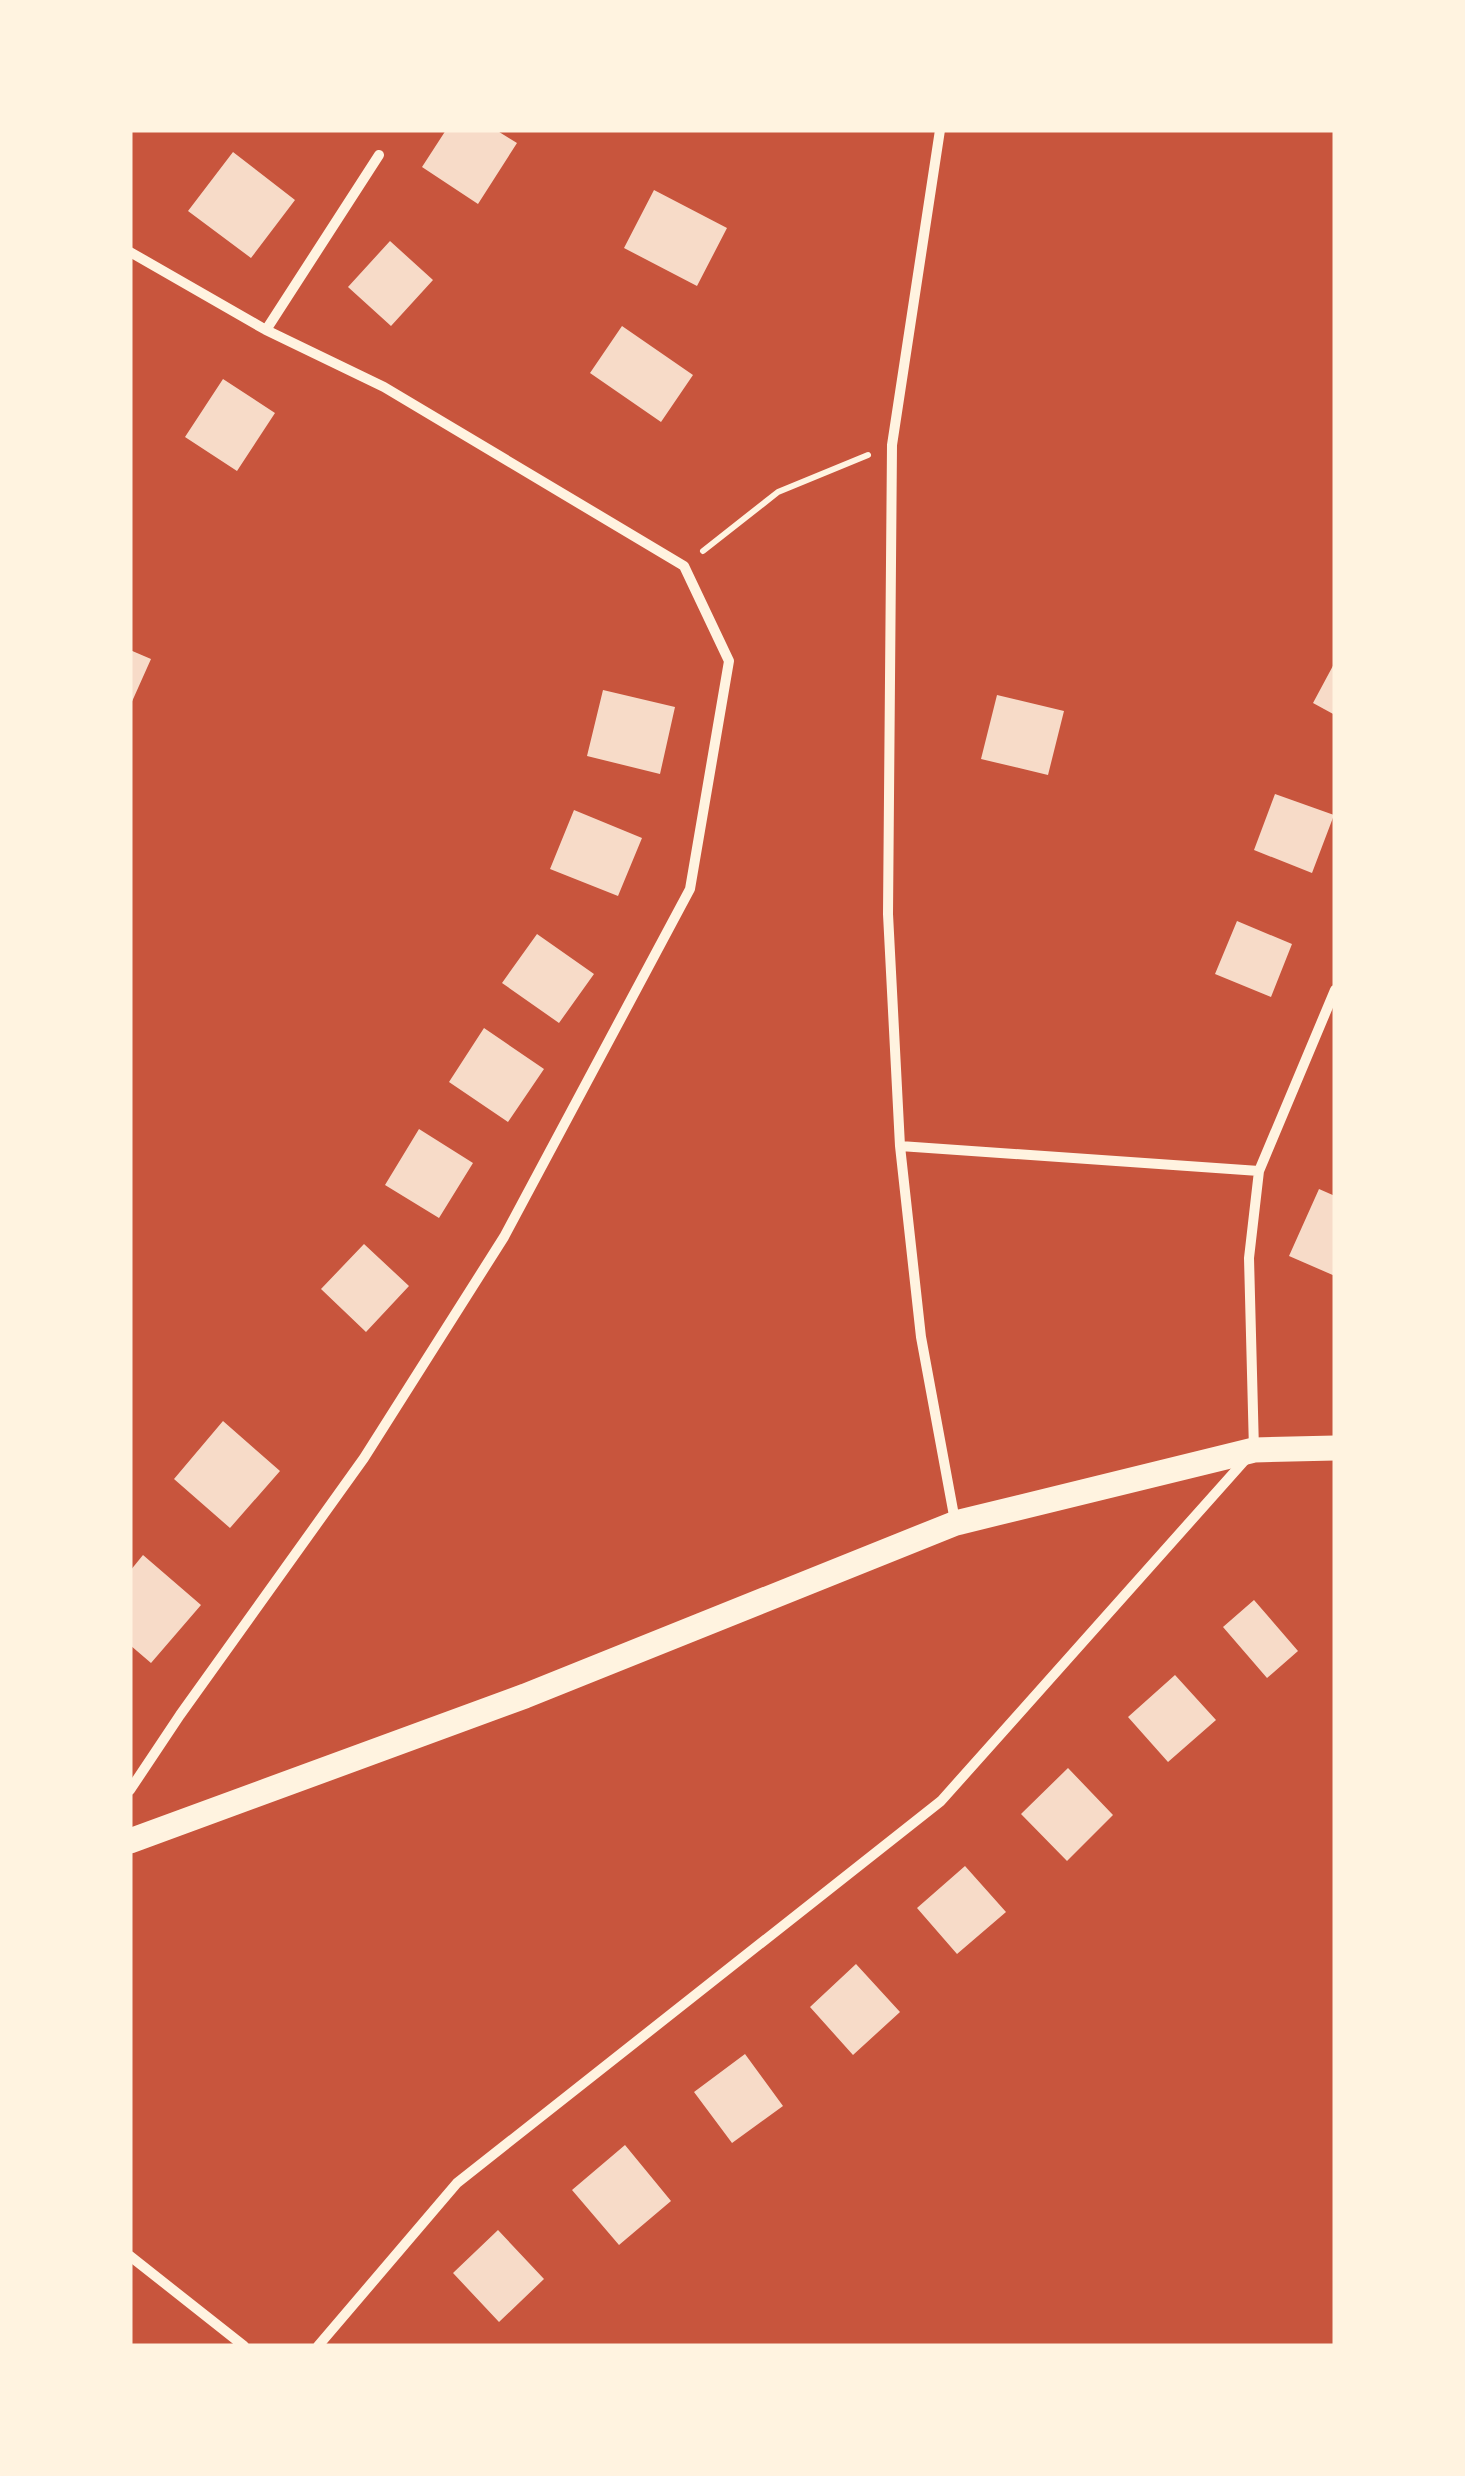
<svg xmlns="http://www.w3.org/2000/svg" width="1465" height="2476" font-family="Montserrat,sans-serif">
	<style>
		.building { fill: #f7dbc8 }
		.lines { fill: none; stroke-linecap: round; stroke-linejoin: round }
		.path { stroke: #fff3e0; stroke-width: 6 }
		.minor { stroke: #fff3e0; stroke-width: 10 }
		.primary { stroke: #fff3e0; stroke-width: 25 }
	</style>
	<rect width="100%" height="100%" fill="#c8553d"/>
	<path class="building" d="M446,130H496L517,143L478,204L422,167Z
		M233,152L295,200L251,258L188,211Z
		M654,190L727,228L697,286L624,248Z
		M390,241L433,280L391,326L348,287Z
		M622,326L693,375L661,422L590,373Z
		M223,379L275,413L237,471L185,437Z
		M130,650L151,659L130,706Z
		M1335,662V715L1313,703Z
		M603,690L675,707L660,774L587,756Z
		M997,695L1064,711L1048,775L981,759Z
		M1275,794L1334,815L1312,873L1254,850Z
		M574,810L642,838L618,896L550,869Z
		M1237,921L1292,944L1271,997L1215,974Z
		M537,934L594,974L559,1023L502,983Z
		M484,1028L544,1069L508,1122L449,1082Z
		M419,1129L473,1163L439,1218L385,1185Z
		M1319,1189L1335,1196V1276L1289,1256Z
		M364,1244L409,1286L366,1332L321,1289Z
		M223,1421L280,1471L230,1528L174,1479Z
		M143,1555L201,1605L151,1663L130,1645V1571Z
		M1254,1600L1298,1651L1267,1678L1223,1627Z
		M1175,1675L1216,1720L1168,1762L1128,1717Z
		M1068,1768L1113,1815L1067,1861L1021,1814Z
		M965,1866L1006,1912L957,1954L917,1908Z
		M856,1964L900,2012L853,2055L810,2007Z
		M745,2054L783,2106L732,2143L694,2092Z
		M625,2145L671,2201L619,2245L572,2190Z
		M498,2230L544,2279L499,2322L453,2273Z"/>
	<g class="lines">
		<path class="path" d="M703,551L778,492L868,455"/>
		<path class="minor" d="M940,130L892,445L888,914L900,1146L921,1337L955,1521
			M130,252L266,330L384,387L684,566L729,661L690,889L504,1237L364,1458L180,1715L130,1790
			M266,330L379,155
			M900,1146L1259,1171
			M130,2256L244,2346
			M318,2346L457,2183L941,1801L1254,1450L1249,1258L1259,1171L1335,990"/>
		<path class="primary" d="M130,1841L525,1696L956,1523L1254,1450L1335,1448"/>
	</g>
	<rect width="1465" height="2476" fill="none" stroke="#fff3e0" stroke-width="265"/>
</svg>
